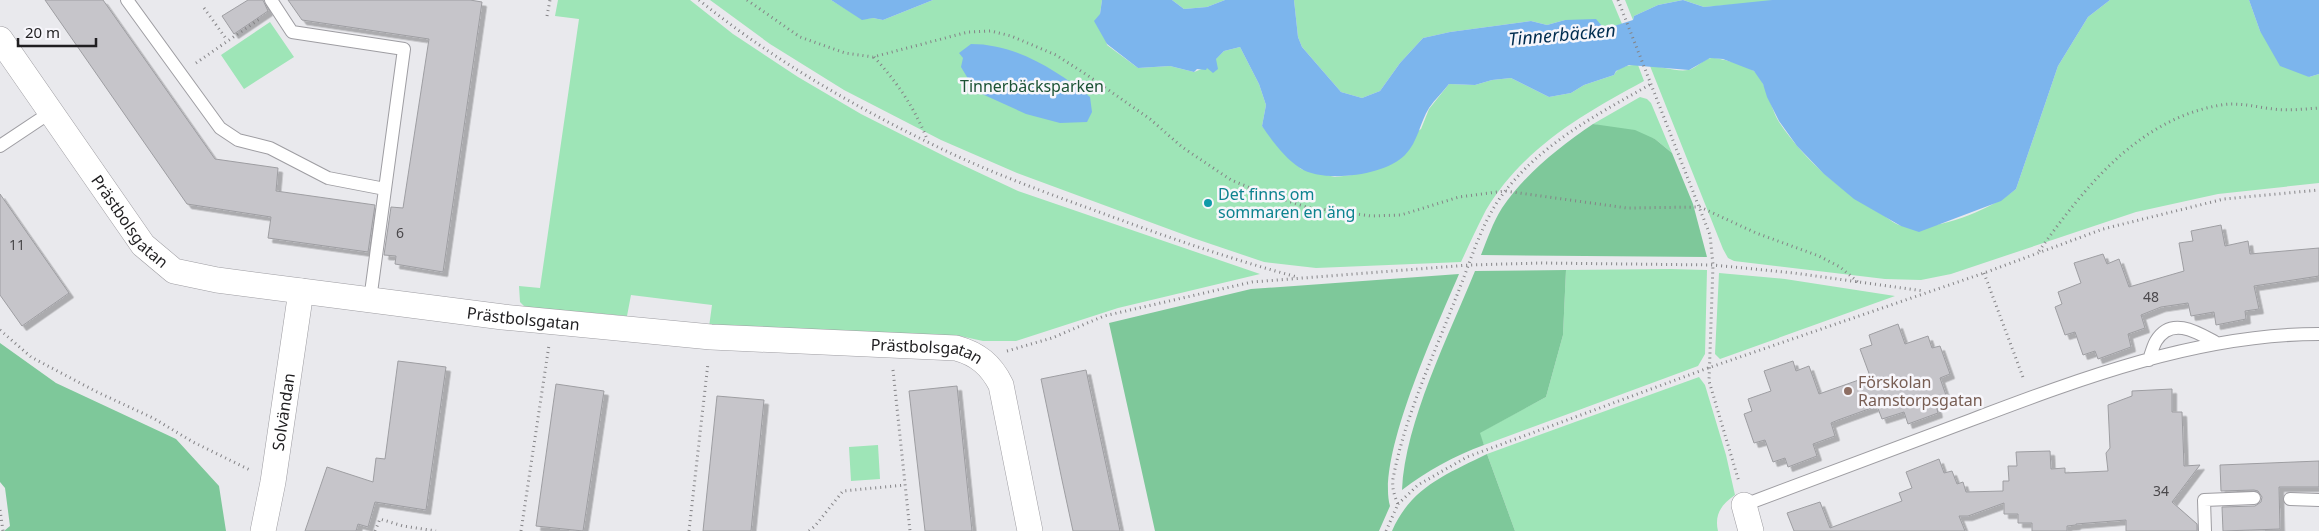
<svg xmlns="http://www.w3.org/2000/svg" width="2319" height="531" font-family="'Noto Sans',sans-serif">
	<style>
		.green { fill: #9ee5b7 }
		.forest { fill: #7ec89a }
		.water { fill: #7cb5ed }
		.building { fill: #c6c5ca; stroke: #9e9ea2; filter: url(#shadow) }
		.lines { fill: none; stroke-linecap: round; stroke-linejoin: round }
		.lane-casing { stroke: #9e9da2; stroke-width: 14 }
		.street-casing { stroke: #9e9da2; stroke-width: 26 }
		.path { stroke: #848386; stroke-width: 3; stroke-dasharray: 1 4; stroke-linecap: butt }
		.lane { stroke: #fff; stroke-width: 12 }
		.street { stroke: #fff; stroke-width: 25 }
		.culture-dot { fill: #0f9aa8; stroke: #f7f6fb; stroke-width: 2 }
		.education-dot { fill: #8d6e63; stroke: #f7f6fb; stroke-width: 2 }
		.labels { text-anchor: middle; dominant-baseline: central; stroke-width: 5; stroke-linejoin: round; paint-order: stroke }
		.number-label { font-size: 14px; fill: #4a484b }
		.park-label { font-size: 16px; fill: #1c5335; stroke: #f7f6fb }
		.culture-label { font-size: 16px; fill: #0d838f; stroke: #f7f6fb; text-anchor: start }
		.street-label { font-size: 16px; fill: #201f21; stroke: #f7f6fb }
		.education-label { font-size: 16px; fill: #785e54; stroke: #f7f6fb; text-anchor: start }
		.water-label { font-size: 18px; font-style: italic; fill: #012d50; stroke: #f7f6fb }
	</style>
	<defs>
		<filter id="shadow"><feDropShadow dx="4.5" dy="4.5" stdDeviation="0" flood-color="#0004"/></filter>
	</defs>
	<rect width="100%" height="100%" fill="#e9e9ed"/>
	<path class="green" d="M558,0H690L733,34L798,77L861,114L954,161L1018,191L1260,274L1118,308L1016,341H983L960,336L709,327L712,305L631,295L627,316L525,307L520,302L519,286L540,288L579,19L555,16Z
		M710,0H831L862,19L873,18L883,20L933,0H1102L1100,14L1107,45L1138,68L1170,66L1194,72L1207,67L1224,51L1240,47L1259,84L1266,105L1262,126L1301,169L1335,177L1352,175L1421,129L1429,109L1449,84L1475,85L1492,80L1511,78L1549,97L1571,93L1584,85L1614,75C1618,66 1629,65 1638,65L1644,81C1583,114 1523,148 1486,210C1477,227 1469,245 1461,262L1316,268L1264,262L1193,238L1017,173L941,140L844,90L770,44Z
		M1172,0H1225L1207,7L1184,9Z
		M1294,0H1612L1622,24L1611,27L1565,20L1547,25L1531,21L1450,32L1423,38L1400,63L1380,91L1362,98L1341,92L1302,47L1298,37Z
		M1625,0H1772L1768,2L1704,7L1683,0L1658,5L1634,16L1633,20Z
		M2110,0H2249L2260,31L2309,77L2319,74V183L2218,194L2136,212L1951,274L1921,280L1885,279L1734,261L1728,258L1723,249L1650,66C1662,66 1676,72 1688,70C1696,69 1703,59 1711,58C1719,57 1748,66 1754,71C1765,79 1771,109 1779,122C1806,162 1842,192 1883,215C1889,219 1896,225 1903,226C1939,231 1988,211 2016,189L2058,66L2088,17Z
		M270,22L294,57L244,89L221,55Z
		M1640,97L1647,99L1651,103L1672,153L1655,139L1593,124Z
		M1670,269L1707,270L1705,354L1698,366L1484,445L1479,433L1546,397L1563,335L1566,270Z
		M1719,273L1785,279L1895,296L1720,359L1715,354Z
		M1699,377L1705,385L1726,455L1735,495C1722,504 1714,514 1718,531H1515L1487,454Z
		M878,445L880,479L851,481L849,447Z"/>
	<path class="forest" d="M1593,124L1635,130L1655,139L1672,153L1693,204L1707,257L1481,255C1487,240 1493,222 1502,208C1525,174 1559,147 1593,124Z
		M1566,270L1563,335L1546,397L1480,433L1484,445C1454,456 1427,471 1402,490C1405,422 1449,335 1475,271Z
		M1459,274C1438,324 1376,457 1390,506L1379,531H1155L1109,323L1251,289Z
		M0,343L56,383L176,439L219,486L226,531H4L10,526L5,488L0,482Z
		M1487,454L1515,531H1392C1411,487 1447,474 1487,454Z"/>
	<path class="water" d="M831,0H933L883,20L873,18L862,20Z
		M1102,0H1172L1184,9L1207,7L1225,0H1294L1298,37L1302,47L1341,92L1362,98L1380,91L1400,63L1423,38L1450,32L1531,21L1547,25L1565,20L1596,19L1602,26L1611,27L1633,20L1634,16L1658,5L1683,0L1704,7L1772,0H2110L2088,17L2058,66L2016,189L2001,201L1919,232L1901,226L1854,199L1824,174L1797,146L1779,121L1767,97L1763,84L1754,71L1723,59L1710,58L1689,70L1629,65L1616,71L1614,75L1584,85L1571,93L1549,97L1511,78L1492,80L1475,85L1449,84C1443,92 1435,99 1429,108C1420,122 1418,142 1405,155C1386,175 1324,184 1300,168C1285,158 1272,141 1262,126L1266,105L1259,84L1240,47L1224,51L1216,59L1218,69L1213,73L1207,68L1206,70L1197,69L1194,72L1170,66L1138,68L1107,44L1094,21L1100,14Z
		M2249,0H2319V74L2309,77L2280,66L2260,31Z
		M971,44C1016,44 1056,70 1090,97L1092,112L1087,122L1060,123L1026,114L982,94L973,87L961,67L963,58L959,53Z"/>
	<path class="building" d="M45,0H103L215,159L278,168L276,191L375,205L368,252L268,238L271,217L187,204Z
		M248,0H263L268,11L234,34L222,16Z
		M288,0H470L482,2L443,272L395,264L396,256L384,255L391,207L403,208L429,39L302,20Z
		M0,194L69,293L22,326L0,295Z
		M2221,225L2225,246L2248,241L2250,254L2319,248V276L2254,286L2259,309L2245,311L2246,319L2216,325L2214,312L2191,316L2188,303L2161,307L2141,315L2145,328L2128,334L2131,347L2098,359L2095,351L2083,355L2075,332L2065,335L2055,307L2062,304L2058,292L2081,283L2074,263L2103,254L2107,264L2119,259L2129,287L2184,271L2179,243L2193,241L2191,231Z
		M1898,324L1905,344L1928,336L1932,348L1940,346L1950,374L1940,378L1948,401L1936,405L1938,413L1908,424L1904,412L1882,419L1877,406L1838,420L1831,423L1835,436L1813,444L1817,456L1788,467L1785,458L1773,462L1765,440L1754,443L1744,414L1752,411L1748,399L1771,391L1764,371L1793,361L1796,371L1809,366L1819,394L1870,376L1860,349L1872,345L1869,335Z
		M398,361L446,367L426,510L375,502L368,527L358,524L356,531H305L327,467L373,482L376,458L385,459Z
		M1086,370L1120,531H1073L1062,480L1041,379Z
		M556,384L604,391L583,531L536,526Z
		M957,386L972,531H925L909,391Z
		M2172,389V412H2182L2184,466L2200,465L2172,502L2197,524V531H2126V520L2076,524V525L2067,526V531H2032V523H2018V514H2004V503L1968,516H1959L1965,531H1794L1787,513L1820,502L1830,528L1902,501L1899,493L1912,488L1906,472L1939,459L1944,473L1952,471L1957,484L1963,482L1966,492L2003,491V481H2009L2008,466H2017L2016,452L2050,451L2051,469L2065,468V473L2108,471L2106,453L2110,448L2108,405L2132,396V391Z
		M717,396L764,400L751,531H703Z
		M2319,461V487H2279L2280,529L2223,531L2222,507L2255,506L2261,502L2262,497L2258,491L2254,490L2221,491L2220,465Z"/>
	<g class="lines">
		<defs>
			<path id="lane" d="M127,0L220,128L238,140L270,148L328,178L385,189
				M271,0L292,32L404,49L370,300
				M0,146L51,112
				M2149,360C2151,354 2153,346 2156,341C2171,316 2197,332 2215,342
				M2290,499L2319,500
				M1744,505C1820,476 1896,448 1971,420C2082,378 2199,334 2319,334
				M2205,531L2204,500L2254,498"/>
			<g id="street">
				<path id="s1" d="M0,39L143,245L174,271L217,280L503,317L711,337L956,348C978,354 991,365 1001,385L1030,531"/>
				<path d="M1744,505L1751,531"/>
				<path id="s2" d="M263,531L273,482L301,291"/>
			</g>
		</defs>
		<use href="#lane" class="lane-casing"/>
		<use href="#street" class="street-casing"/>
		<path class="path" d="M699,0C773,60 858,109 944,150C994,174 1047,193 1099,212C1164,236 1230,259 1297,277
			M747,0L800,37L845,53L873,57L968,32L991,31L1011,36L1056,55L1087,75L1150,119L1182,147L1231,180L1258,191L1306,207L1371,216L1401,215L1459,197L1505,191L1627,208L1700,207L1756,233L1819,256L1840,267L1859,283
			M1618,0L1710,235L1713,265L1709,381L1739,482
			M204,8L227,40
			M547,16L550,0
			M874,57C897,82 914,107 927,139
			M196,63L261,18
			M2039,251C2085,187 2138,119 2221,105C2239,102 2256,107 2273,109C2289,111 2304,109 2319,108
			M1984,273L2024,380
			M0,330L31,357L97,392L153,418L193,442L250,470
			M1007,351L1052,338L1104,316L1252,282L1469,265L1541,263L1713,265L1794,273L1924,291
			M893,370L910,531
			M1398,504L1418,485L1467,457L1708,368L1984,273L2103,229L2224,199L2319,190
			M0,510L3,531
			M375,531L380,519L403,526L436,531
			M521,531L549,345
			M689,531L708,363
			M809,531L815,526L843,491L905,485
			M1386,531L1398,504C1394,495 1392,488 1393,479C1404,419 1433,357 1455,300C1470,264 1481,221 1506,190C1544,142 1598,114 1651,84"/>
		<use href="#lane" class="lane"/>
		<use href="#street" class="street"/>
	</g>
	<circle class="culture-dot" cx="1208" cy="203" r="5"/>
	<circle class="education-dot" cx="1848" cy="391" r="5"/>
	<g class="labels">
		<g class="number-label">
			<text x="400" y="232">6</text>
			<text x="17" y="244">11</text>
			<text x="2151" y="296">48</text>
			<text x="2161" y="490">34</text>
		</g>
		<g class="park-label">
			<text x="1032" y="86">Tinnerbäcksparken</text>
		</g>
		<g class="culture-label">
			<text x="1218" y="194">Det finns om<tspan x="1218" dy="18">sommaren en äng</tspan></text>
		</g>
		<g class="street-label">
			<text stroke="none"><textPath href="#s1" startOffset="224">Prästbolsgatan</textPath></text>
			<text stroke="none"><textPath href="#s1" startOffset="644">Prästbolsgatan</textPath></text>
			<text stroke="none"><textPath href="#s1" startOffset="1049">Prästbolsgatan</textPath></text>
			<text stroke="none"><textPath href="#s2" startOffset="121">Solvändan</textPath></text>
		</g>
		<g class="education-label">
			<text x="1858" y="382">Förskolan<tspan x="1858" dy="18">Ramstorpsgatan</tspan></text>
		</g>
		<g class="water-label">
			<text transform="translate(1562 34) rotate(-5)">Tinnerbäcken</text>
		</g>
	</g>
	<path d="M18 38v8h78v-8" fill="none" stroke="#201f21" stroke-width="2.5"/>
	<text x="25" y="38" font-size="15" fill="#201f21" stroke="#f7f6fb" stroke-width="4" paint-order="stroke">20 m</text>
</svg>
